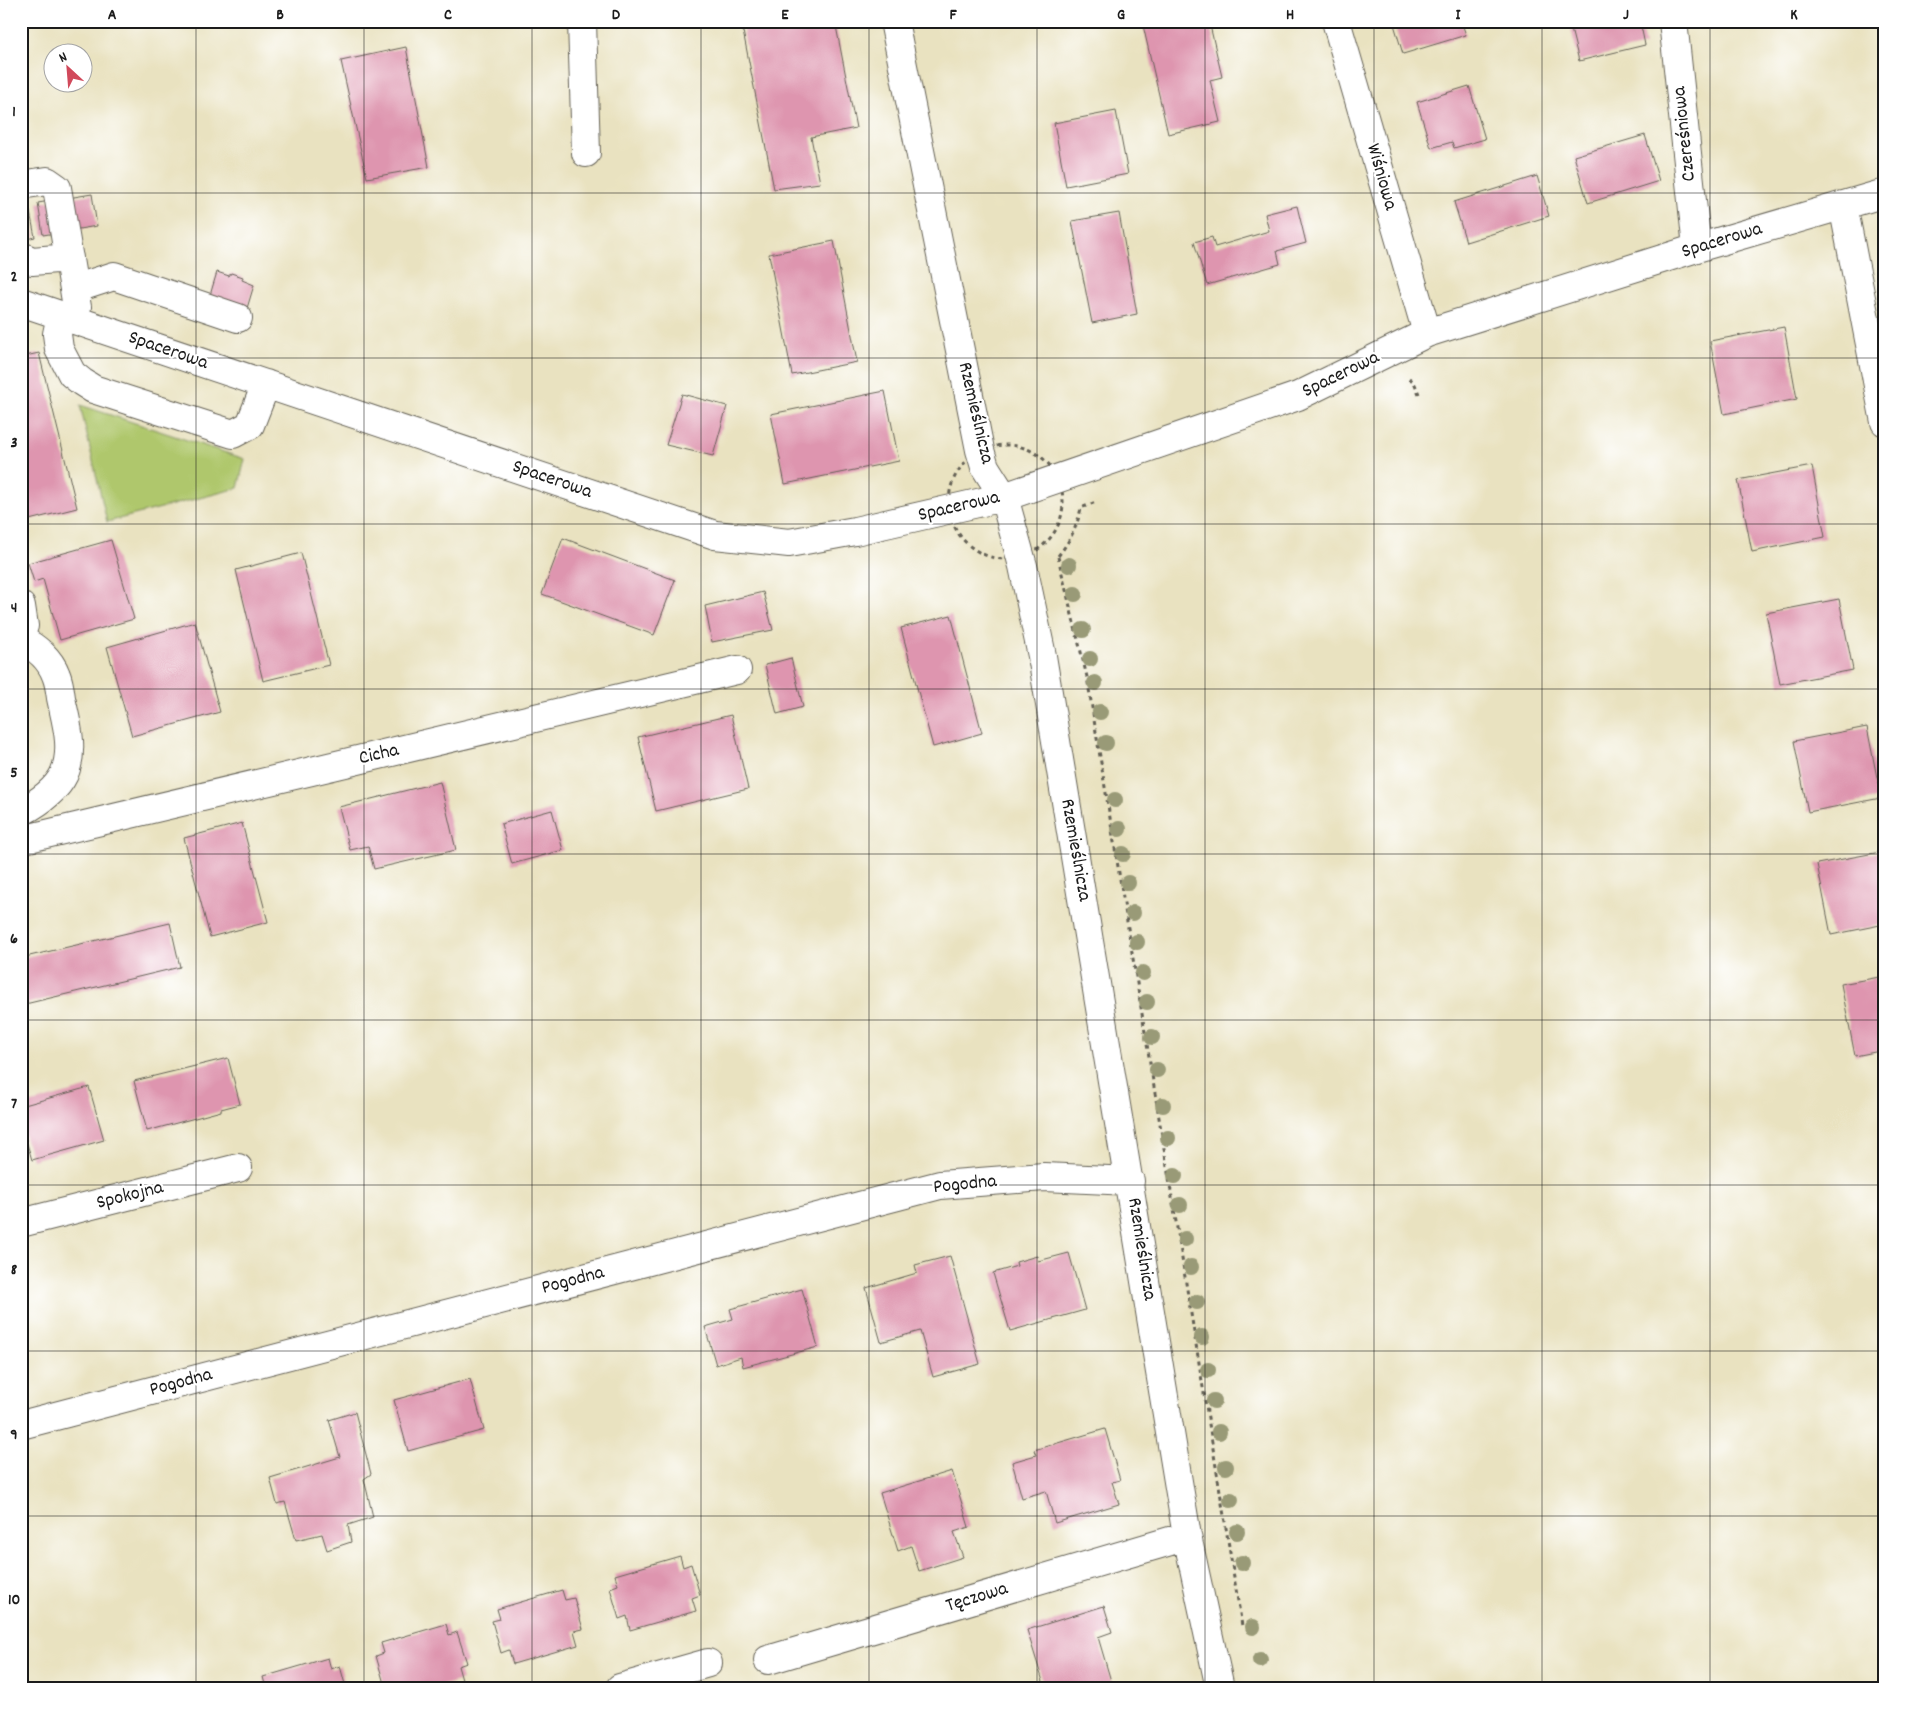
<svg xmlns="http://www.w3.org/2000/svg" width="1906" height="1709" font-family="Dekko,sans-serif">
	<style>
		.green { fill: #afc76c; stroke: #667244 }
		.building { fill: #de95af }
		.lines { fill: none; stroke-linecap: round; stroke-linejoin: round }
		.minor-casing { stroke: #646155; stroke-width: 30 }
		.path { stroke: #646155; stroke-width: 3; stroke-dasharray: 4 4; stroke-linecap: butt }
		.minor { stroke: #fff; stroke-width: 28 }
		.tree { fill: #999a77 }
		.grid { fill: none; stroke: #1c1c1c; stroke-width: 1; stroke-opacity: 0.55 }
		.labels { text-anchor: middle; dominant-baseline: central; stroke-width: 4.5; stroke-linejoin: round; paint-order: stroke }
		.street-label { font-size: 20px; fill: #1c1c1c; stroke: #fff }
		.neatline { fill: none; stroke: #1c1c1c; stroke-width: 2 }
		.grid-label { font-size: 16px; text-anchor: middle; font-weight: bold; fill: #1c1c1c }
	</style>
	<rect width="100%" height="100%" fill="#fff"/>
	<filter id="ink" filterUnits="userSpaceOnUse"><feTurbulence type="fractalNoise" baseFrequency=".02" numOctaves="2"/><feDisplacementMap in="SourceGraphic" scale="10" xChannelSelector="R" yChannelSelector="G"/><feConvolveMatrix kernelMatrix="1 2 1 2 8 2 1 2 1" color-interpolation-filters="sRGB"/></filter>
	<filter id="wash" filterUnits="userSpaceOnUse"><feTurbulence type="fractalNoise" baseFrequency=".0096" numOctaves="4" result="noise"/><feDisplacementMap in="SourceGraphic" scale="20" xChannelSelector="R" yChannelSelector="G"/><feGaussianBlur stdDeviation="1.12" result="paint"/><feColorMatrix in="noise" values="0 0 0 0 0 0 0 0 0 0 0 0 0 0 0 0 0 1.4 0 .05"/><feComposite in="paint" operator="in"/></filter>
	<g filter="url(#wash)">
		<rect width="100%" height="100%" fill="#e9e2c0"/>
		<path class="green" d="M80,405L245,459L238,488L107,522Z"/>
		<g id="blocks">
			<path class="building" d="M741,21H835L856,128L811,137L820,183L774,189Z
				M1142,21H1209L1222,77L1210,80L1220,122L1168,134Z
				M1393,21H1461L1466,35L1403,54Z
				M1569,21H1640L1645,45L1579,61Z
				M406,47L429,167L367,178L341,61Z
				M1469,86L1485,139L1454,148L1452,142L1431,148L1417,102Z
				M1116,111L1128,174L1066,186L1054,123Z
				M1645,135L1659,181L1588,203L1574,156Z
				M1537,176L1549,216L1466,242L1454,202Z
				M92,194L97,226L43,235L38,203Z
				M1297,206L1306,243L1277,251L1280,264L1207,285L1194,242L1212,237L1215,247L1269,231L1265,214Z
				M29,207L35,237L22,240L21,209Z
				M1119,213L1137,314L1092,323L1072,221Z
				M834,241L857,362L792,375L769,254Z
				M217,272L229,276L231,273L243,277L242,280L254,285L245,315L208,302Z
				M1784,327L1797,399L1724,414L1710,341Z
				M39,353L77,508L21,522V357Z
				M885,391L899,461L785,484L771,414Z
				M682,394L727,406L713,456L666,445Z
				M1812,466L1825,537L1752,552L1738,480Z
				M563,538L675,580L654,635L542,594Z
				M111,540L134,619L60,640L43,579L34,582L28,563Z
				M301,553L329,665L263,681L236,570Z
				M763,592L773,630L712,642L705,606Z
				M1839,599L1853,670L1780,684L1766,613Z
				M951,615L982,733L933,747L901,628Z
				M195,622L220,712L132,736L107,647Z
				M791,658L803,707L777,714L765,665Z
				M731,715L748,789L656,811L638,737Z
				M1867,727L1881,798L1808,812L1794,741Z
				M440,782L456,850L374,869L368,846L350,850L339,807Z
				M552,810L563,850L512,864L501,824Z
				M242,823L268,922L210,937L184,838Z
				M1885,851V924L1831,935L1817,864Z
				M170,923L180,967L21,1005V958Z
				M1885,976V1050L1855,1056L1841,984Z
				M228,1058L240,1104L221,1109V1111L147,1131L134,1081Z
				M89,1087L104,1140L32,1160L21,1124V1106Z
				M1069,1253L1085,1310L1010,1331L993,1273L1017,1266L1016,1262L1037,1256L1038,1261Z
				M950,1256L980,1364L933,1377L920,1331L881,1342L866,1288L917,1273L915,1265Z
				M802,1289L818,1347L743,1367L741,1357L716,1365L705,1327L733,1319L730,1309Z
				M470,1379L484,1430L408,1451L394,1400Z
				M355,1412L371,1474L364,1479L373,1517L348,1525L351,1542L327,1550L322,1534L296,1540L285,1502L277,1504L270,1478L340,1457L329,1420Z
				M1105,1429L1120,1480L1112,1482L1119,1504L1055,1523L1046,1491L1022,1498L1012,1462L1036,1455L1034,1450Z
				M952,1471L969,1527L954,1532L963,1557L919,1571L911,1546L898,1551L880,1493Z
				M680,1556L683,1567L691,1564L700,1595L692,1598L696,1611L630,1630L627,1616L619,1619L610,1588L618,1585L615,1575Z
				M562,1590L565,1600L574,1598L583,1629L574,1631L578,1645L513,1664L509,1650L501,1653L492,1621L500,1619L497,1609Z
				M1104,1606L1112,1632L1098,1637L1113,1688H1045L1027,1630Z
				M446,1624L449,1635L457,1632L467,1663L458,1666L462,1680L433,1688H393V1685L385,1687L376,1656L384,1653L381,1643Z
				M328,1658L331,1669L340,1666L346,1688H266L263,1677Z"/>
		</g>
	</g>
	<g filter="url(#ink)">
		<use href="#blocks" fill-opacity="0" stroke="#646155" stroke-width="1"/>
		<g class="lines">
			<defs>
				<path id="minor" d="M582,21L586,153
					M894,21L980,450L985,467L1004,497L1023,566L1042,656L1187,1536L1220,1688
					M1336,21L1427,333
					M1673,21L1697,248
					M21,185L47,181L57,188L77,307
					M1843,205L1885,422
					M21,256L32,261L69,258
					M74,289L114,276L238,318
					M21,302L715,535L789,543L855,531L1004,497L1298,396L1427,333L1697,248L1885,193
					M61,315L57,334L59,349L72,374L82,382L93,389L233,434L250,425L266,384
					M21,606L24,626L21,632
					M21,640C36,647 50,659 56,675C59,682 60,690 61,698C66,722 75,749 64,774C56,791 38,803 21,812
					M21,840L737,670
					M21,1223L238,1168
					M21,1425L940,1185L1044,1177L1130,1181
					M768,1660L1187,1536
					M620,1688L708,1663"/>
			</defs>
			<use href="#minor" class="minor-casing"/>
			<path class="path" d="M1409,378L1414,382L1419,394
				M949 502a57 57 0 1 1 114 0a57 57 0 1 1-114 0Z
				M1058,556C1070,541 1077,527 1081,508L1096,502
				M1058,557L1087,677L1242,1626"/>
			<use href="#minor" class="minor"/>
		</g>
		<g class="tree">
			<circle cx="1069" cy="565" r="8"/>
			<circle cx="1075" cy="594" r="8"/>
			<circle cx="1083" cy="630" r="8"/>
			<circle cx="1090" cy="659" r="8"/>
			<circle cx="1095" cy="683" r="8"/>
			<circle cx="1100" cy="712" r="8"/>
			<circle cx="1106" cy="743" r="8"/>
			<circle cx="1115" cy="800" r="8"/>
			<circle cx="1119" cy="829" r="8"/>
			<circle cx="1123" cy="854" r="8"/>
			<circle cx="1128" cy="883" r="8"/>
			<circle cx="1133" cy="913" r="8"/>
			<circle cx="1137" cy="942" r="8"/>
			<circle cx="1143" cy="973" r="8"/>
			<circle cx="1147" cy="1002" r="8"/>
			<circle cx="1152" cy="1037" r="8"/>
			<circle cx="1157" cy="1070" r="8"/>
			<circle cx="1163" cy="1105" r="8"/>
			<circle cx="1168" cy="1138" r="8"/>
			<circle cx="1175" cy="1176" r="8"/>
			<circle cx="1180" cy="1205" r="8"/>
			<circle cx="1185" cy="1239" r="8"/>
			<circle cx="1191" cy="1267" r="8"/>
			<circle cx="1197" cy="1302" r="8"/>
			<circle cx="1202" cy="1337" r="8"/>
			<circle cx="1208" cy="1370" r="8"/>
			<circle cx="1214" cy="1401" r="8"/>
			<circle cx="1219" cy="1432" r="8"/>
			<circle cx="1226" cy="1467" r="8"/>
			<circle cx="1231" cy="1500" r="8"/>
			<circle cx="1237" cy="1532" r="8"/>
			<circle cx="1242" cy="1563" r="8"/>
			<circle cx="1253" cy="1627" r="8"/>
			<circle cx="1260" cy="1660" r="8"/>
		</g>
	</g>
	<path class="grid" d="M196,21V1688M364,21V1688M532,21V1688M701,21V1688M869,21V1688M1037,21V1688M1205,21V1688M1374,21V1688M1542,21V1688M1710,21V1688M21,193H1885M21,358H1885M21,524H1885M21,689H1885M21,854H1885M21,1020H1885M21,1185H1885M21,1351H1885M21,1516H1885"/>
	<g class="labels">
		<g class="street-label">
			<text transform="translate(1685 134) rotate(-96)">Czereśniowa</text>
			<text transform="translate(1381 177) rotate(74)">Wiśniowa</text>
			<text transform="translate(1722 241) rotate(-17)">Spacerowa</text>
			<text transform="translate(168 351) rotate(19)">Spacerowa</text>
			<text transform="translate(1341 375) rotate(-26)">Spacerowa</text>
			<text transform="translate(975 413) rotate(77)">Rzemieślnicza</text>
			<text transform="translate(552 480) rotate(19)">Spacerowa</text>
			<text transform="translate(959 507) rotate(-13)">Spacerowa</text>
			<text transform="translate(379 755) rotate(-13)">Cicha</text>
			<text transform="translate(1075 850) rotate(80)">Rzemieślnicza</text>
			<text transform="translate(965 1185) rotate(-6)">Pogodna</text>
			<text transform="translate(130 1196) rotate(-14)">Spokojna</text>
			<text transform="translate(1141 1249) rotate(81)">Rzemieślnicza</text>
			<text transform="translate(573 1281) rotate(-15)">Pogodna</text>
			<text transform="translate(181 1383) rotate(-15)">Pogodna</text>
			<text transform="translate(977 1598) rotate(-17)">Tęczowa</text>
		</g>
	</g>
	<rect width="1906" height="1709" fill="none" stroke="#fff" stroke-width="55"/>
	<g transform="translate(68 68) rotate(334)"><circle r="24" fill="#ffffff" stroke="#a4a4a4"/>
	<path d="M0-4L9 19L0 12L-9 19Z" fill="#d1495b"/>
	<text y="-8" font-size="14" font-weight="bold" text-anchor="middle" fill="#1c1c1c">N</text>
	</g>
	<rect x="28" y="28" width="1850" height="1654" class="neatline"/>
	<g class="grid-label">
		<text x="112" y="19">A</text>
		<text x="280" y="19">B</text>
		<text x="448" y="19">C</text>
		<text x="616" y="19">D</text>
		<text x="785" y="19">E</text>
		<text x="953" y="19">F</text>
		<text x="1121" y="19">G</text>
		<text x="1290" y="19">H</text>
		<text x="1458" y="19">I</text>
		<text x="1626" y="19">J</text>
		<text x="1794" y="19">K</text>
		<text x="14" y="116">1</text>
		<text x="14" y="281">2</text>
		<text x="14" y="447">3</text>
		<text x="14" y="612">4</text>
		<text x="14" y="777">5</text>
		<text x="14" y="943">6</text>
		<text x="14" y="1108">7</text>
		<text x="14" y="1274">8</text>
		<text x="14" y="1439">9</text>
		<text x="14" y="1604">10</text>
	</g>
</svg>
